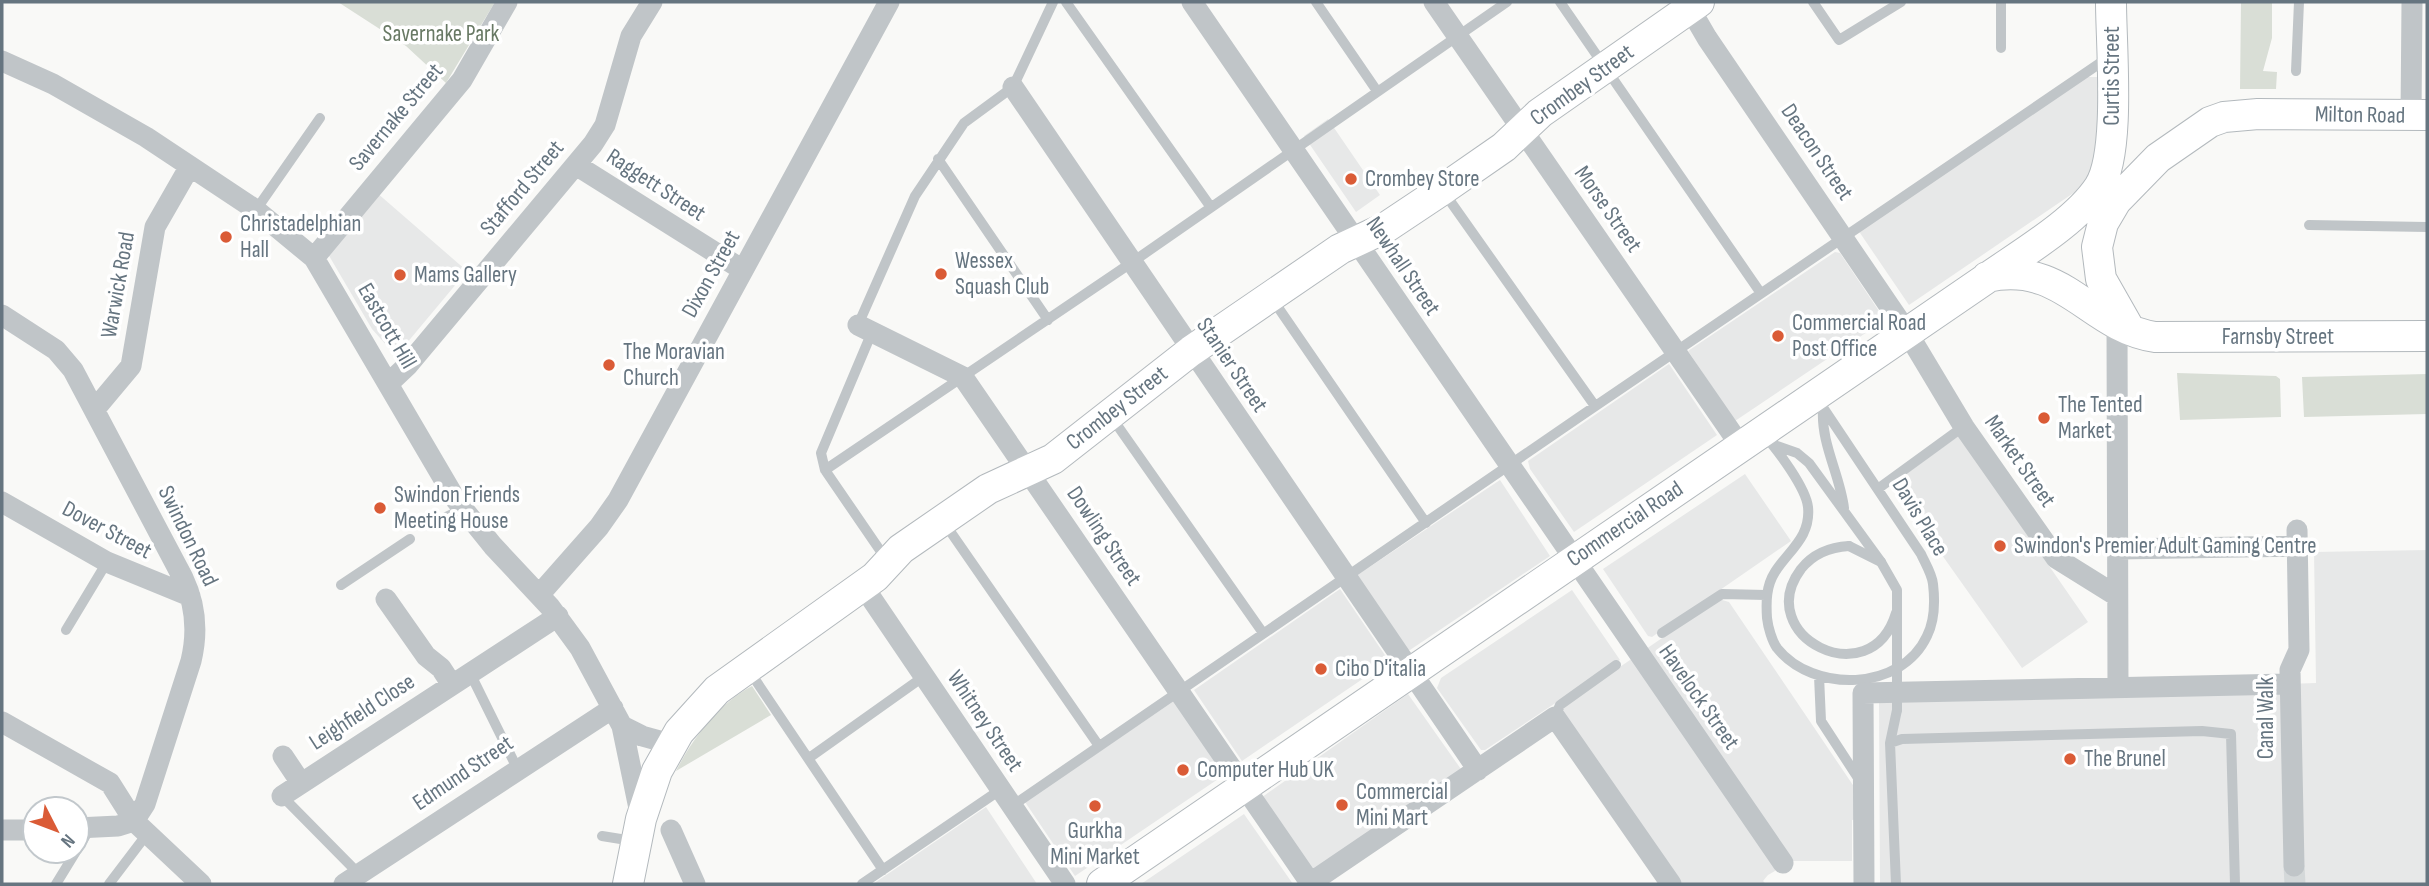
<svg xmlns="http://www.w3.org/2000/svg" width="2429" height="886" font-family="'Sofia Sans Condensed',sans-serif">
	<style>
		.built { fill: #e7e8e8 }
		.green { fill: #d9ded6 }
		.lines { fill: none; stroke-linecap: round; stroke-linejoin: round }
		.street-tunnel { stroke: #d4d8d9; stroke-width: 21; stroke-dasharray: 21 10; stroke-linecap: butt }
		.secondary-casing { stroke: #b3b9bd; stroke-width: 32 }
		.lane { stroke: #c0c5c8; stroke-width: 10 }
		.street { stroke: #c0c5c8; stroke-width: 21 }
		.secondary { stroke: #fff; stroke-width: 30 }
		.lane-bridge { stroke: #c0c5c8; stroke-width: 10 }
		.poi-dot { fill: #da5b36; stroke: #fff; stroke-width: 2.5 }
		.labels { text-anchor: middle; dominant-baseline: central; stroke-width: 7; stroke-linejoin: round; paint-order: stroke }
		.park-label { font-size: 23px; fill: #687964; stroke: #fff }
		.street-label { font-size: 23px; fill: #667580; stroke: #fff }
		.poi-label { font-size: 23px; fill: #667580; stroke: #fff; text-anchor: start }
	</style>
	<rect width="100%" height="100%" fill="#f9f9f7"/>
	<path class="built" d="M2083,77H2100L2094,179L1909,305L1858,230Z
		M1328,119L1380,195L1356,212L1304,136Z
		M376,192L467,271L396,356L372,329L328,254Z
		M1835,252L1840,253L1885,320L1735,421L1688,351Z
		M1669,364L1717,435L1574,532L1530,469L1528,461Z
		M1959,436L2088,622L2022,668L1891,483Z
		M1745,474L1791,541L1652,637L1648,636L1603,569Z
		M1500,480L1550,556L1404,654L1353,578Z
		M2427,550V884H1880L1879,699L2316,683L2314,552Z
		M1340,589L1389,661L1242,761L1194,690Z
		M1572,590L1620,660L1485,750H1481L1437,688L1441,678Z
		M1719,599L1729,602L1859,794L1860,819L1852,820V861H1792L1768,875L1763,881L1766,884H1678L1560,708Z
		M1408,694L1463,772L1312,877L1258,800Z
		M1174,701L1224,775L1075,876L1025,802Z
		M986,807L1037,884H873Z
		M1244,814L1293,884H1141Z"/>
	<path class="green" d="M338,2H495L446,83L406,46Z
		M2241,2H2272V38L2263,71L2277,72L2276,89H2240Z
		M2177,373L2276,376L2280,379L2281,417L2180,420Z
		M2427,374V414L2304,417L2302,377Z
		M752,686L771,715L676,771C693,738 718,704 752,686Z"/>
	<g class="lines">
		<path class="street-tunnel" d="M2294,866L2295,884"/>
		<defs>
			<path id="secondary" d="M1987,277C2064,260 2089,327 2155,337L2427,336
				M2130,330L2101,279L2097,247L2103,223L2116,201L2158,158L2210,122L2224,117L2258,114L2427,115
				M628,884L641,819L657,771L679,732L717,690L875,577L901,549L988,489L1053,459L1191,351L1340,249L1385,228L1442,190L1504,147L1540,113L1699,2
				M1102,884L1987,278C2021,254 2076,222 2099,187C2121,153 2111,45 2111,2"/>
		</defs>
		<use href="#secondary" class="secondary-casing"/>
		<path class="lane" d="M1066,2L1210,206
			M1316,2L1377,91
			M1560,2L1760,292
			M1813,2L1839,40L1901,2
			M2001,2V48
			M2296,71L2299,2
			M938,159L1048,320
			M1443,191L1595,406
			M256,210L320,118
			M2309,225L2427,227
			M1271,297L1426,523
			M858,325L915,196L964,123L1013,87L1053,2
			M1823,410C1821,444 1840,475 1844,508
			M1110,415L1263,633
			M1764,435C1777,449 1806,488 1808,507C1811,537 1789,550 1775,572C1766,586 1766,602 1767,618C1768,627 1772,641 1777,648C1813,693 1901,692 1927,636C1935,620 1935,601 1933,584C1932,574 1925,563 1921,554L1816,397
			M1774,445L1797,453L1809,463L1881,562
			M825,470L821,453L872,332
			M1879,488L1956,432
			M446,517L463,509
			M943,521L1099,746
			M1849,546C1830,547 1813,554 1801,569C1751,636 1871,697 1896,613
			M888,562L825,470L1131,263L1507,2
			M341,585L410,539
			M66,630L107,562
			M1662,633L1722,594L1766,595
			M748,669L883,870
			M470,673L517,768
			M1819,676L1821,721L1860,781
			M1555,717L1560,705L1616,665
			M1890,743L1902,739L2202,731L2231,734L2235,884
			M809,758L923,677
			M282,796L359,874
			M1012,806C1377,555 1742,305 2109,57
			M602,836L633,841
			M56,884L91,827
			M109,884L147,834
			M862,884L1000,790
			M1896,884L1890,743L1897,710"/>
		<path class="street" d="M1192,2L1783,863
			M1434,2L1740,445
			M1686,2L1707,38L1907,332L1964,427L2056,558L2117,596
			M2,61L53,84L146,137L256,210L314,258L456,500L493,546L550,607L580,648L622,726L640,813
			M1013,87L1478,770
			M2411,115L2412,2
			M576,165L743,270
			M314,258L462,80L507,2
			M2,315L56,350L73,370L183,578C196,605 198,632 191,661L145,804L134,821
			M2117,324L2118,687
			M858,325L963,377L1311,884
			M390,382L408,365L593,144L605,125L631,36L652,2
			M95,409L131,366L155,227L190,166
			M2,502L107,562L190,596
			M2117,549L2297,546
			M863,586L1065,884
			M539,595L599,527L618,500L889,2
			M386,599L426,656L441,668L452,685
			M2,722L110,783L134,821L201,884
			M622,726L642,736L671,744
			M283,756L301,783
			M282,796L558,616
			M77,828L118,826L134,821
			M2,830H35
			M671,830L695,884
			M2294,866L2290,670L2299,650L2297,530
			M344,884L613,708
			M1309,884L1555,717L1671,884
			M1864,884L1863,693L2290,684"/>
		<use href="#secondary" class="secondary"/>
		<path class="lane-bridge" d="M1849,546L1881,562L1897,590V710"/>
	</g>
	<g class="poi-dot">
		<circle cx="1351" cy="179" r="7"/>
		<circle cx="226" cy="237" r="7"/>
		<circle cx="941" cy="274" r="7"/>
		<circle cx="400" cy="275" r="7"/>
		<circle cx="1778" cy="336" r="7"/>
		<circle cx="609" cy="365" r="7"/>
		<circle cx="2044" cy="418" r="7"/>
		<circle cx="380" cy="508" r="7"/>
		<circle cx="2000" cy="546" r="7"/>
		<circle cx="1321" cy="669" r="7"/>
		<circle cx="2070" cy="759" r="7"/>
		<circle cx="1183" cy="770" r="7"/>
		<circle cx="1342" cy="805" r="7"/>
		<circle cx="1095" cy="806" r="7"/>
	</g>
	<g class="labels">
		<g class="park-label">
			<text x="441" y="34">Savernake Park</text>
		</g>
		<g class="street-label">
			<text transform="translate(2112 76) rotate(-90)">Curtis Street</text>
			<text transform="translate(1582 85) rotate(-36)">Crombey Street</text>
			<text transform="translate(2360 115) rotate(1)">Milton Road</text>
			<text transform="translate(396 117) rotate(-50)">Savernake Street</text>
			<text transform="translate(1817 152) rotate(56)">Deacon Street</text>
			<text transform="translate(656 185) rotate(33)">Raggett Street</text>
			<text transform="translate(522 188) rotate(-50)">Stafford Street</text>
			<text transform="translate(1608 209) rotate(55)">Morse Street</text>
			<text transform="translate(1403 266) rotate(56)">Newhall Street</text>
			<text transform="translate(711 274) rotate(-61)">Dixon Street</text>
			<text transform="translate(118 285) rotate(-80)">Warwick Road</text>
			<text transform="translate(387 326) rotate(60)">Eastcott Hill</text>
			<text x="2278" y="337">Farnsby Street</text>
			<text transform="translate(1232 365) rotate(56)">Stanier Street</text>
			<text transform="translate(1117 408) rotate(-38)">Crombey Street</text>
			<text transform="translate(2020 461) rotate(55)">Market Street</text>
			<text transform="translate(1920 517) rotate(59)">Davis Place</text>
			<text transform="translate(1625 524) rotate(-34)">Commercial Road</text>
			<text transform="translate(107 530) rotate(28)">Dover Street</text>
			<text transform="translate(188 536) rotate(64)">Swindon Road</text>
			<text transform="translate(1104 536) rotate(56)">Dowling Street</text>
			<text transform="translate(1699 697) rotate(55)">Havelock Street</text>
			<text transform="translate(362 712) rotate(-33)">Leighfield Close</text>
			<text transform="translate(2266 718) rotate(-90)">Canal Walk</text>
			<text transform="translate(985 721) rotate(56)">Whitney Street</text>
			<text transform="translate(463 773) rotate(-34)">Edmund Street</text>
		</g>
		<g class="poi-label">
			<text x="1365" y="179">Crombey Store</text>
			<text x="240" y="224">Christadelphian<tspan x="240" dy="26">Hall</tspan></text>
			<text x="955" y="261">Wessex<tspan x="955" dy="26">Squash Club</tspan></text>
			<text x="414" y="275">Mams Gallery</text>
			<text x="1792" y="323">Commercial Road<tspan x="1792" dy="26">Post Office</tspan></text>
			<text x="623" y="352">The Moravian<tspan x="623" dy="26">Church</tspan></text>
			<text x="2058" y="405">The Tented<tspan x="2058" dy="26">Market</tspan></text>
			<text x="394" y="495">Swindon Friends<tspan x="394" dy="26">Meeting House</tspan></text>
			<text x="2014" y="546">Swindon's Premier Adult Gaming Centre</text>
			<text x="1335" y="669">Cibo D'italia</text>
			<text x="2084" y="759">The Brunel</text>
			<text x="1197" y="770">Computer Hub UK</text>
			<text x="1356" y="792">Commercial<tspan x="1356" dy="26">Mini Mart</tspan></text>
			<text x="1095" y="831" text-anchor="middle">Gurkha<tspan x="1095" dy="26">Mini Market</tspan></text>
		</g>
	</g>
	<rect width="2429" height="886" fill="none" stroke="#667580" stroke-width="7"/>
	<g transform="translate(56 830) rotate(132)"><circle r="33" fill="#ffffff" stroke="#c2c8cc" stroke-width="2"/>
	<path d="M0-5L12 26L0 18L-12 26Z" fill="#da5b36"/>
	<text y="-10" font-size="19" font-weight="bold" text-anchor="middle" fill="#667580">N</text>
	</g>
</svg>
